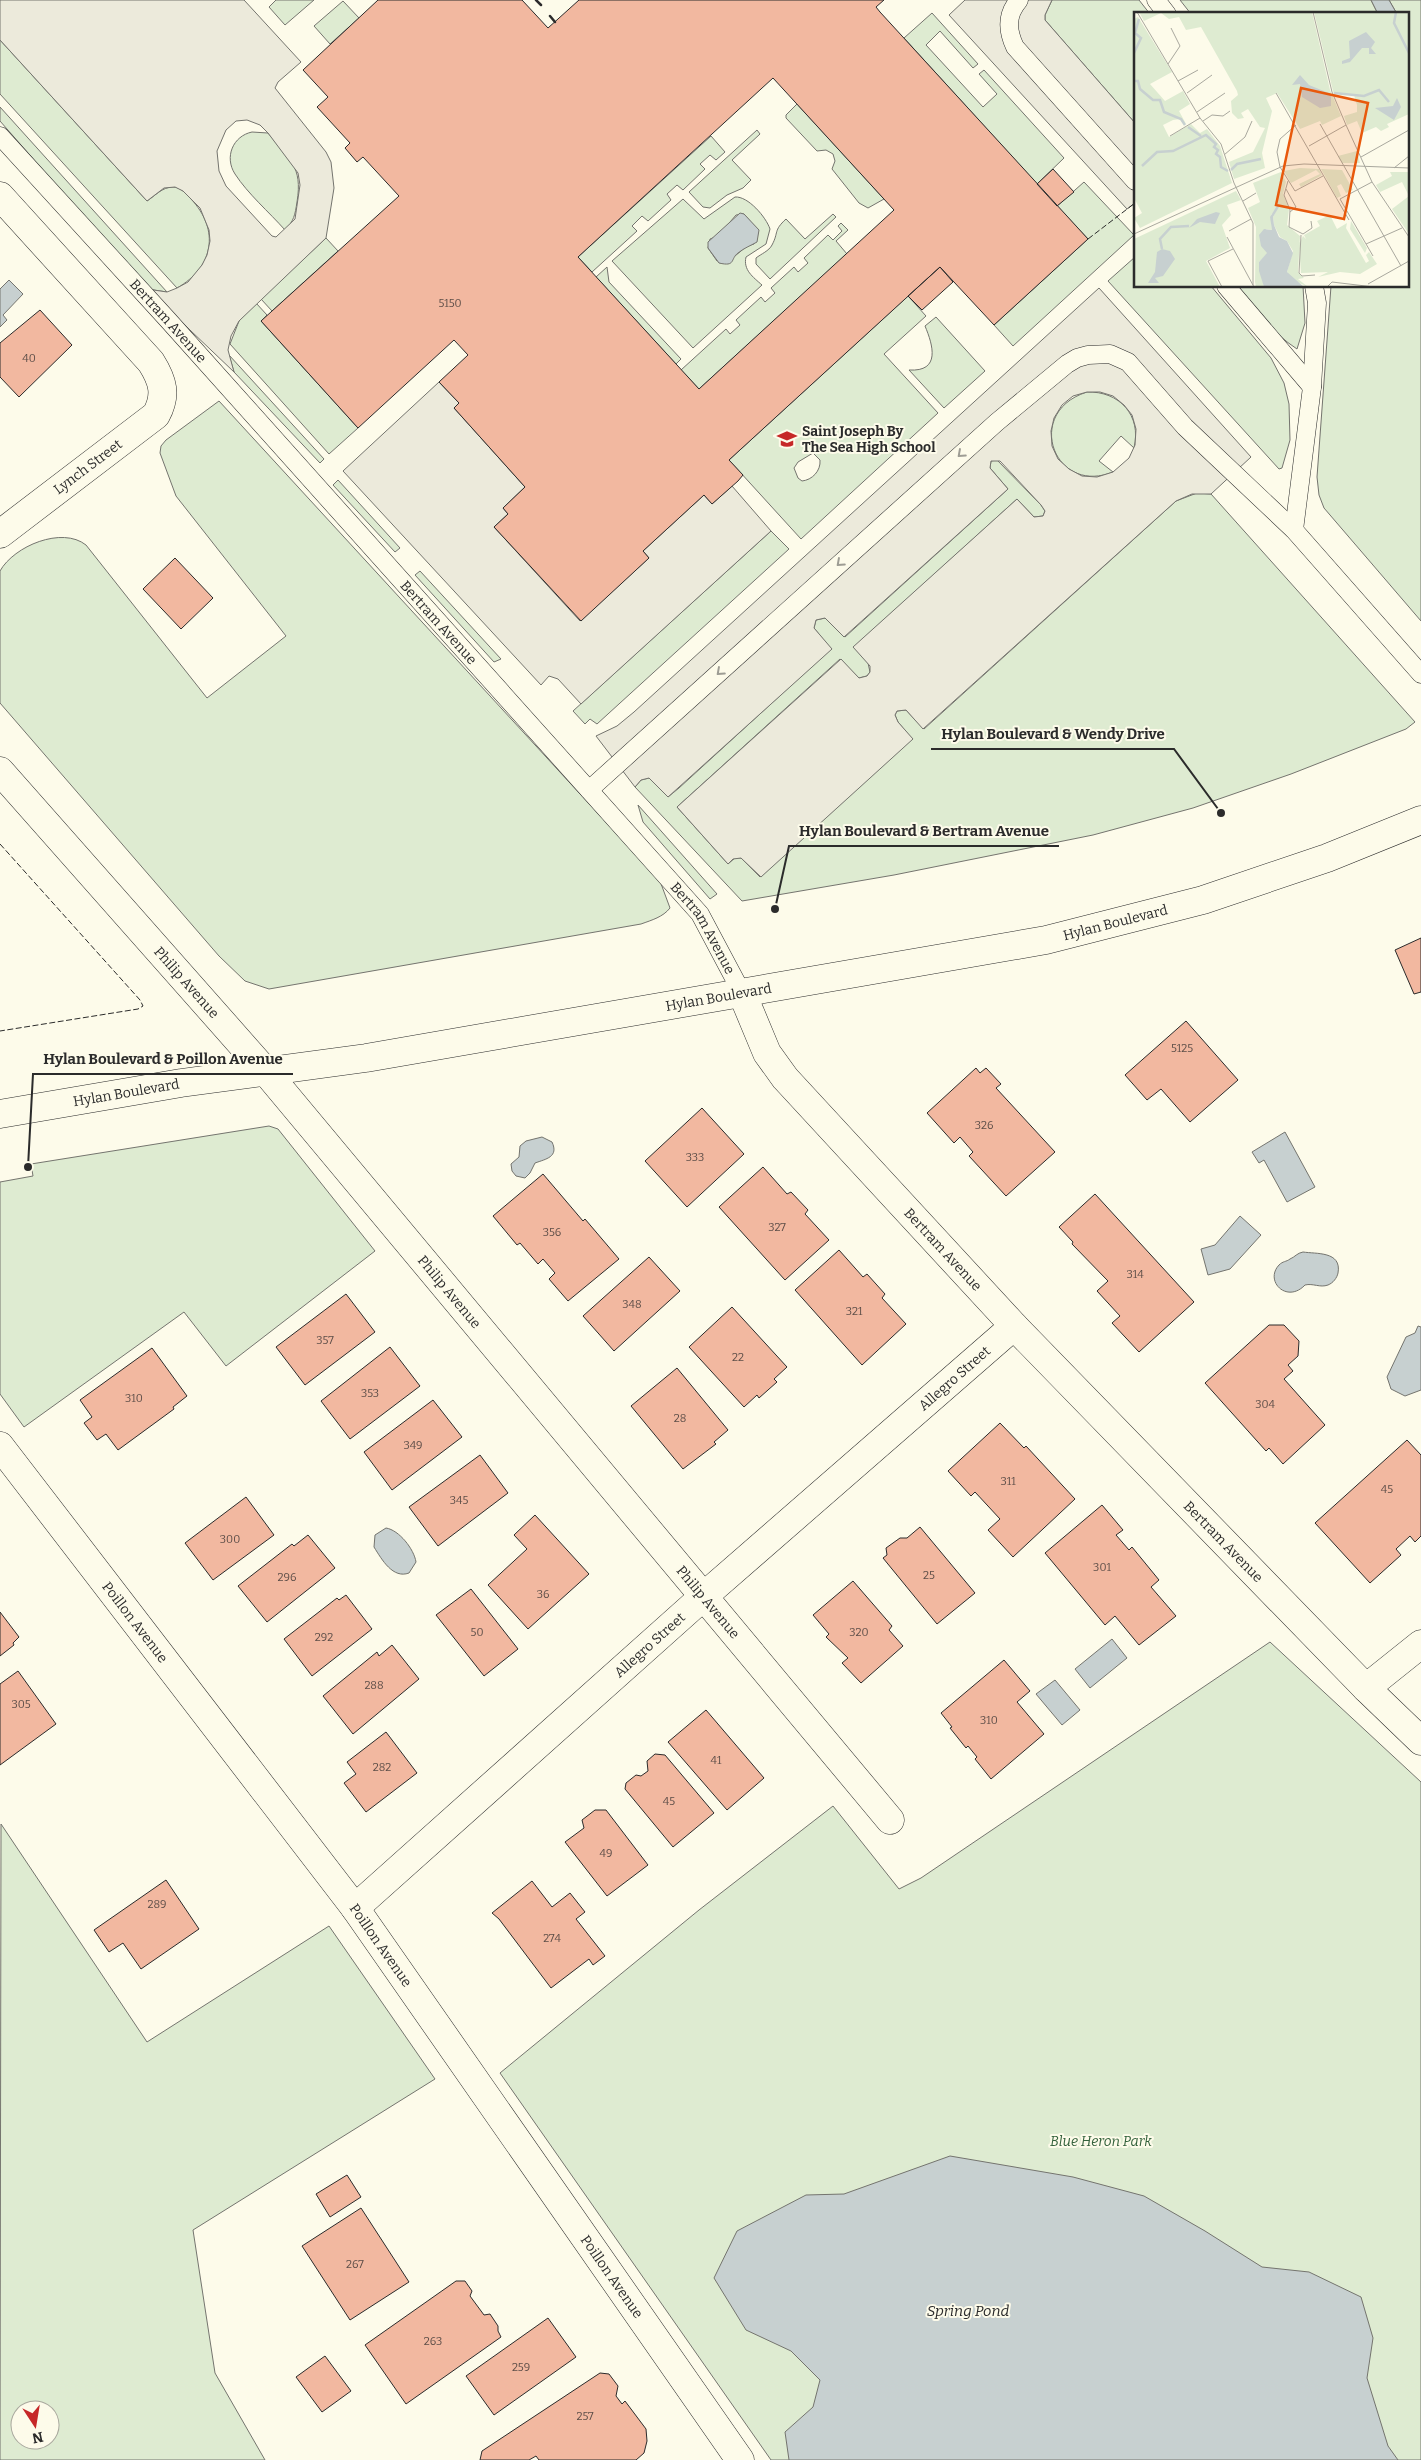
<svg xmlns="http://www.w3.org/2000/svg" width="1421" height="2460" font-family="Bitter,serif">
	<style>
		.green { fill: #deebd1; stroke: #74746e; fill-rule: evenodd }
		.parking { fill: #eceadb; stroke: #74746e; fill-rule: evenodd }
		.water { fill: #c7d0d0; stroke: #74746e }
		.building { fill: #f2b8a0; stroke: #2b2b2b; fill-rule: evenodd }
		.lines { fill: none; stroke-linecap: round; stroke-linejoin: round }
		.service-casing { stroke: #2b2b2b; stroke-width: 19 }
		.minor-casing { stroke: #2b2b2b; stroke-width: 29 }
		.primary-casing { stroke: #2b2b2b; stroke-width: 29 }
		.service { stroke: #fdfbea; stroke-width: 18 }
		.minor { stroke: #fdfbea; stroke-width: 28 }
		.primary { stroke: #fdfbea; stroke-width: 28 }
		.fence { stroke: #2b2b2b; stroke-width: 1; stroke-dasharray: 6 2.5; stroke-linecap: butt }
		.wall { stroke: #2b2b2b; stroke-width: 2.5 }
		.oneway { stroke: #9e9d94 }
		.labels { text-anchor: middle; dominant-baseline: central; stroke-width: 4; stroke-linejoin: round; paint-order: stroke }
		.number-label { font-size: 11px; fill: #5d4e48 }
		.street-label { font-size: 14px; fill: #2b2b2b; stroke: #fdfbea }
		.poi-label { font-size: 14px; font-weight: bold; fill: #2b2b2b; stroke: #fdfbea; text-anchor: start }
		.park-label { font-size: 14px; font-style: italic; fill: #34623c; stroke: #fdfbea }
		.water-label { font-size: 15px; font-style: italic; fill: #2b2b2b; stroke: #fdfbea }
		.inset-river { fill: none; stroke: #c7d0d0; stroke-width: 2.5 }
		.inset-road { fill: none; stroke: #a9a89e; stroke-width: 1 }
		.view { fill: #e8590c; fill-opacity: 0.15; stroke: #e8590c; stroke-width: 2.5 }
		.inset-edge { fill: none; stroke: #2b2b2b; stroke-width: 2.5 }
		.leader { fill: none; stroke: #2b2b2b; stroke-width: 2 }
		.callout-dot { fill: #2b2b2b; stroke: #fdfbea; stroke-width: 2 }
		.callout-label { font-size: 15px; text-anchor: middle; font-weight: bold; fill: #2b2b2b; stroke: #fdfbea; stroke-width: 4; stroke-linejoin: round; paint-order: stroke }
	</style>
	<rect width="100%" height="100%" fill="#fdfbea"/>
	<path class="green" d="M276,0H314L285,25L269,7Z
		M1052,0H1139L1150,14H1135V123L1045,20V15Z
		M1180,0H1371L1378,14H1191Z
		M1389,0H1421V621L1324,508L1319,495L1317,477L1331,286H1407V14H1397Z
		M343,1L359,18L330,44L314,26Z
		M932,13L978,64L973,68L940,31L926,45L983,107L997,94L979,74L984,70L1064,158L1037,184L904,38Z
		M0,40L147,201C155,196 162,187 173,187C181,187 186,194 191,199C220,230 214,267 177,288L0,94Z
		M797,104L884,199L868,208L859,203L832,169L835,161L833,154L826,150L817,151L786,118V115Z
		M0,107L167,292L147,289L0,121Z
		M757,130L760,134L732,160L751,180L743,188L727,195L710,208L703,207L689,192Z
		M252,132L268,133C289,159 303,166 297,202C295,215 294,221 285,230C269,212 248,194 235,174C224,157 233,136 252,132Z
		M711,136L725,152L716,160L710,155L700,164L705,169L683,190L677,185L667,194L671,200L648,221L642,216L632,226L637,231L592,272L578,257Z
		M1084,182L1134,235L1013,346L994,325L1088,239L1057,206Z
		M735,197C748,196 766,217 770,229L766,244L746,257C743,270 753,277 762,285L693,348L612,261L683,199L704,219ZM744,214L756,228L754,244L747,246L735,256L717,261L708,248L710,239L718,236L736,215Z
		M833,214L836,217L770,279L756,264V258C761,254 769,251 772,245C779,232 773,231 786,219L805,239Z
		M841,223L848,230L836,241L847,254L699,389L681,370L726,329L730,334L740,325L736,320L761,297L765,302L775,293L771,288L794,267L798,272L808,263L804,258L828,235L833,240L842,231L838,226Z
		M326,238L338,251L272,311L261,299Z
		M1135,257V286H1211L1271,358L1284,383L1289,404L1290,440L1282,468L1279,469L1108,281Z
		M607,267L609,282L681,359L676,364L596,277Z
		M1235,286H1303L1305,323L1297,349C1272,333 1254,308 1235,286Z
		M908,296L926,316L884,354L938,413L801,539L729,460ZM813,453L820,460C821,471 812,480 802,481L798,478L794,468L798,462Z
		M256,303L267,315L261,321L358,428L329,454L230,344L239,321Z
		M936,317L985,371L944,408L909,370C941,372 933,345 925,326Z
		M229,355L324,459L320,463L234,372Z
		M1087,392C1119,391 1142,415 1134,448L1121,436L1099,461L1113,472C1054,496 1023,412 1087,392Z
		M219,401L660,881L670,908C663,917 652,920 641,924L269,989L245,981L219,956L0,703V571C14,546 62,526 86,545L207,698L286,636L176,496L160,453L161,446L166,440Z
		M997,460L1041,505L1045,511L1043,516L1034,517L1017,499L854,647L868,663L870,672L867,676L859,678L840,659L677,807L728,864L735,858H741L760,877L912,739L898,722L895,715L897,711L906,710L924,729L1176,501L1197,493L1211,494L1415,722L1406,729L1291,774L1193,808L1093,835L894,875L742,901L635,787L641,780L649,778L668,797L679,788L831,649L814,628L816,620L825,618L845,637L1008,489L990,468L991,461Z
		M338,480L400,548L395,552L333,485Z
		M771,531L789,549L597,724L590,719L585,724L573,711Z
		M420,571L501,659L494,662L415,575Z
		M638,805L717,894L710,899L643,822Z
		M269,1126L278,1129L375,1251L226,1366L184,1312L24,1427L0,1394V1182L33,1176L31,1164Z
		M1270,1642L1421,1782V2460H771L500,2073L699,1910L833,1806L899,1889L921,1878Z
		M1,1824L147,2042L329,1926L435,2079L193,2230L215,2373L265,2460H0ZM20,2410H50V2440H20Z"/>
	<path class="parking" d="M0,0H244L301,62L278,82L275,88L326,152L331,162L334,188L326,238L239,321L231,336L228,350L234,372L147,289L167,292L177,288L188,282L202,265L207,255L210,241L209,230L200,208L183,191L175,187L164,188L147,201L0,40ZM247,120L260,125L268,133L298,173L300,185L295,219L276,237L272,236L226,186L219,171L217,151L226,130L236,121Z
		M965,0H1052L1045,15V20L1135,123V203L1127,209L949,15Z
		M1099,288L1251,457L1211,494H1192L1176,501L923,729L906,710L897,711L895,715L898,722L913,739L761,877L741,858L733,859L728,864L677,807L841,659L859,678L867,676L870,672V666L853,647L1017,499L1034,517L1043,516L1045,511L1041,505L1000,461H991L990,468L1008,489L844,637L825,618L816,620L814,628L832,649L668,797L649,778L641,780L635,787L596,736L617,726L634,712ZM1087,392H1100L1113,396L1124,405L1132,415L1136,429L1135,445L1129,458L1113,472L1097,477L1082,476L1069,469L1058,459L1052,446L1051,431L1054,418L1062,405L1073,396Z
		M439,382L459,403L454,408L525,487L503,508L508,514L494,527L580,621L649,558L643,551L704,495L712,504L732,486L771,531L581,704L558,679L549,676L541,685L343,471Z"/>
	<path class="water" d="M1371,0H1389L1397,14H1378Z
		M740,213L744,214L759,230L757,242C750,246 744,248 738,253C730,259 736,267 719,263L708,248V242Z
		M9,280L23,294L3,315L7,320L0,327V289Z
		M1285,1132L1315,1187L1287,1202L1264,1160L1259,1163L1252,1152Z
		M542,1137L552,1142C559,1157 546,1159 535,1163L530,1173L525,1178L516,1176L512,1171L511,1164L519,1157L520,1146L526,1141Z
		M1240,1216L1261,1235L1230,1269L1208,1275L1201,1249L1215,1245Z
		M1303,1252C1316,1254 1342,1251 1338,1273C1337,1278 1333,1283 1328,1285C1320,1288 1313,1283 1305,1285C1287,1304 1264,1281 1279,1265C1283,1261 1286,1262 1290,1259C1295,1257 1297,1253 1303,1252Z
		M1418,1326L1421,1327V1390L1405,1396L1391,1389L1387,1377L1406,1337L1415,1333Z
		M386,1528C399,1530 414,1549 416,1562L409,1573C393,1579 382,1560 374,1547L375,1535Z
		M1112,1639L1127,1658L1090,1688L1075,1669Z
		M1055,1680L1080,1710L1062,1725L1036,1694Z
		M950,2156L1073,2177L1144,2196L1205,2231L1262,2267L1309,2272L1361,2297L1373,2338L1367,2378L1388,2446L1398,2460H789L785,2432L813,2407L820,2380L791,2351L746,2330L714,2278L737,2231L806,2195L844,2194Z"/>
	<path class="building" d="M378,0H522L548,28L579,0H884L876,7L880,12L1088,239L994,325L940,267L729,460L743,475L738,481L712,504L704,495L643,551L649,558L581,621L494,527L508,514L503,508L525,487L454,408L459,403L439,382L468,355L454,340L358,428L261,321L399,196L363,157L357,162L345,148L350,143L317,107L328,97L303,70ZM773,78L894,210L699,389L578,257Z
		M1053,169L1074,192L1057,206L1037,184Z
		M940,267L953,282L922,310L908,296Z
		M40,310L72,345L19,397L0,377V343Z
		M175,558L213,598L181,629L143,589Z
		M1421,938V992L1414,994L1395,950Z
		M1186,1021L1238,1080L1190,1122L1161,1089L1147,1100L1125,1075Z
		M976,1068L980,1073L986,1068L1001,1084L996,1088L1055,1152L1006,1196L969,1156L973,1152L960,1137L954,1143L927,1113Z
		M702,1108L744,1154L687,1207L645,1161Z
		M763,1167L787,1194L791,1192L808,1210L805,1214L829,1240L785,1280L719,1207Z
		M543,1174L583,1221L585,1219L619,1259L568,1301L549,1279L555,1273L543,1259L538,1264L520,1243L517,1245L493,1216Z
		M1095,1194L1194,1302L1139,1352L1112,1323L1120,1316L1097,1291L1108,1281L1072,1244L1073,1242L1059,1227Z
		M839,1250L863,1277L867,1274L885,1294L882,1298L906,1324L862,1365L795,1290Z
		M649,1257L680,1291L614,1351L583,1316Z
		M346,1294L375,1332L305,1385L276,1347Z
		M732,1307L787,1367L774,1379L777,1382L759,1398L757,1395L744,1407L689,1347Z
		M1269,1325H1284L1299,1341L1298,1356L1288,1365L1293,1371L1284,1379L1325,1425L1283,1464L1269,1448L1266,1451L1205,1383Z
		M390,1347L420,1386L350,1439L321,1401Z
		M152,1348L187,1396L173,1407L174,1409L118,1450L106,1434L97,1440L84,1423L92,1417L80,1400Z
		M677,1368L728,1430L714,1442L716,1444L683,1469L631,1406Z
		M433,1400L462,1437L392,1490L364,1452Z
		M1000,1423L1024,1448L1026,1446L1075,1499L1013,1557L988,1530L1000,1519L975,1492L971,1496L948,1471Z
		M1407,1440L1421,1455V1536L1415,1542L1410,1536L1396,1549L1401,1555L1370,1583L1315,1523Z
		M480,1455L508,1493L438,1546L409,1507Z
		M246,1497L274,1535L213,1580L185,1543Z
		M1102,1505L1123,1530L1116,1535L1129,1550L1132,1547L1159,1580L1151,1587L1176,1616L1139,1645L1115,1616L1105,1625L1045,1553Z
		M535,1515L589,1574L528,1629L488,1585L527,1549L514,1535Z
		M920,1527L975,1593L937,1624L883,1558L887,1555L886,1548L900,1538H907Z
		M308,1535L335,1568L267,1622L238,1586L292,1544L294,1546Z
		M853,1581L892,1626L889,1630L903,1646L861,1683L842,1663L848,1658L826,1637L829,1634L813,1615Z
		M471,1589L518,1649L484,1676L436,1615Z
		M346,1595L372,1629L312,1676L284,1639L337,1598L339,1600Z
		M0,1612L19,1637L13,1643L14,1645L0,1656Z
		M392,1645L419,1679L353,1734L323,1696L377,1652L379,1656Z
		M1004,1660L1030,1691L1017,1702L1044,1734L991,1779L975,1759L977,1757L968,1746L966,1748L950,1728L952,1727L941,1713Z
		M18,1671L56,1724L0,1765V1684Z
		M706,1710L764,1778L727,1810L668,1742Z
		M386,1732L417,1773L366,1812L344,1783L356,1774L347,1762Z
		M655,1754L665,1755L714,1813L673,1847L625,1789L626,1783L636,1775L641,1776L648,1771L647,1761Z
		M595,1810H606L648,1865L607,1896L565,1842L584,1828L582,1820Z
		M166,1880L199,1929L141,1969L123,1943L109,1952L94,1930Z
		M532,1881L552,1907L570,1893L585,1912L576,1919L605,1956L593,1965L589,1959L551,1988L499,1919L492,1913Z
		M347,2175L361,2197L330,2217L316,2194Z
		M361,2208L409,2282L350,2320L302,2246Z
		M456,2281H465L472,2291L470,2296L484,2315L490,2314L498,2326V2331L501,2337L406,2404L365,2345Z
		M548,2318L576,2357L494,2415L466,2376Z
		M325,2356L351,2391L322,2412L296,2377Z
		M600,2373L609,2374L618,2386L616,2396L622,2404L625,2401L646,2429L647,2441L644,2453L636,2460H539L536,2456L529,2460H480L482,2451Z"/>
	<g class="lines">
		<defs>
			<g id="service">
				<path d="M1019,0C1006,15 1007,30 1015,47L1135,181"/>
				<path d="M1156,0L1167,14"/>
				<path id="s1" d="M0,136L168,320L700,914L742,993"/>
				<path d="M1226,286L1312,387"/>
				<path d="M1294,530L1312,387L1317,303L1314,286"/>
				<path d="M589,790L997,422L1067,364L1077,358L1088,355L1110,354L1128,362L1185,427L1294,530L1421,674"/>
			</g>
			<g id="minor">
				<path d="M0,196L151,362C163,381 167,395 156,415L0,534"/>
				<path id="s2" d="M0,771L267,1073L890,1820"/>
				<path id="s3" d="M742,993L767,1053L785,1078L1014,1326L1366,1688L1421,1741"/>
				<path id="s4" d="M0,1446L355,1908L740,2460"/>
				<path d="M1366,1688L1421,1644"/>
				<path id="s5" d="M355,1908L704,1596L1014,1326"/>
			</g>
			<g id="primary">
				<path id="s6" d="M0,1114L181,1083L366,1058L1046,940L1203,900L1327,858L1421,820"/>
			</g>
		</defs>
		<use href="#service" class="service-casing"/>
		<use href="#minor" class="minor-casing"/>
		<use href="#primary" class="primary-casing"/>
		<use href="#service" class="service"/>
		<use href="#minor" class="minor"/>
		<use href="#primary" class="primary"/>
		<path class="fence" d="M1088,239L1135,203
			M0,844L140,1000L143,1006L138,1009L0,1031"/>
		<path class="wall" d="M536,0L541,5
			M550,16L555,22"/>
	</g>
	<defs><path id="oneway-chevron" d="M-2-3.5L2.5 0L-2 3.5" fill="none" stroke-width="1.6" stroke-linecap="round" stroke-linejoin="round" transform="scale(1.25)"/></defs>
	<g class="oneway">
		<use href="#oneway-chevron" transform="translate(961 454) rotate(138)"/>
		<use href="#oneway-chevron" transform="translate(840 563) rotate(138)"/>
		<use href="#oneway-chevron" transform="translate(720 672) rotate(138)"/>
	</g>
	<defs>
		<symbol id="school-bare" viewBox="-9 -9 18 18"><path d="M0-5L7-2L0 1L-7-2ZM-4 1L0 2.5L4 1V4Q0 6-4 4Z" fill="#c62828" stroke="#fdfbea" stroke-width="2.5" paint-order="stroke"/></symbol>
	</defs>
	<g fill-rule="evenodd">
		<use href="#school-bare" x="773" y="425" width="28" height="28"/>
	</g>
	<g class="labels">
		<g class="number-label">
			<text x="450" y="303">5150</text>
			<text x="29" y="358">40</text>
			<text x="1182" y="1048">5125</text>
			<text x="984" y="1125">326</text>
			<text x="695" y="1157">333</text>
			<text x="777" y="1227">327</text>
			<text x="552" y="1232">356</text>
			<text x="1135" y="1274">314</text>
			<text x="632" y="1304">348</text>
			<text x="854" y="1311">321</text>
			<text x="325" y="1340">357</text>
			<text x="738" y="1357">22</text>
			<text x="370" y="1393">353</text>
			<text x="134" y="1398">310</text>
			<text x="1265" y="1404">304</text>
			<text x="680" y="1418">28</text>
			<text x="413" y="1445">349</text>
			<text x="1008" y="1481">311</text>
			<text x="1387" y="1489">45</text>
			<text x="459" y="1500">345</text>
			<text x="230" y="1539">300</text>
			<text x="1102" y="1567">301</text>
			<text x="929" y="1575">25</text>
			<text x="287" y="1577">296</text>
			<text x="543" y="1594">36</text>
			<text x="477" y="1632">50</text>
			<text x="859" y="1632">320</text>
			<text x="324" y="1637">292</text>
			<text x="374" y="1685">288</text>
			<text x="21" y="1704">305</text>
			<text x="989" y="1720">310</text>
			<text x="716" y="1760">41</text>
			<text x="382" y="1767">282</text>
			<text x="669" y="1801">45</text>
			<text x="606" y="1853">49</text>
			<text x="157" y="1904">289</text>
			<text x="552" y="1938">274</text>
			<text x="355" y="2264">267</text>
			<text x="433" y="2341">263</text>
			<text x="521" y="2367">259</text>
			<text x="585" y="2416">257</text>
		</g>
		<g class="street-label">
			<text stroke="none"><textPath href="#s1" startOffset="250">Bertram Avenue</textPath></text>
			<text transform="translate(88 467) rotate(-37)">Lynch Street</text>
			<text stroke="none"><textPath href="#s1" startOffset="655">Bertram Avenue</textPath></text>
			<text stroke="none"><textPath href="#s6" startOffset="1132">Hylan Boulevard</textPath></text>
			<text stroke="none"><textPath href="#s1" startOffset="1060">Bertram Avenue</textPath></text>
			<text stroke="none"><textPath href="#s2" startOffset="282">Philip Avenue</textPath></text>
			<text stroke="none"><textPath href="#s6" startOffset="728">Hylan Boulevard</textPath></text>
			<text stroke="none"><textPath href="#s6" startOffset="128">Hylan Boulevard</textPath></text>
			<text stroke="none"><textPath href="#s3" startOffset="329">Bertram Avenue</textPath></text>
			<text stroke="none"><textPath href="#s2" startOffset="688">Philip Avenue</textPath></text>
			<text stroke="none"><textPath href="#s5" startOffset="800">Allegro Street</textPath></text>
			<text stroke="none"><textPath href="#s3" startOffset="734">Bertram Avenue</textPath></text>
			<text stroke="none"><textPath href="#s2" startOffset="1092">Philip Avenue</textPath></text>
			<text stroke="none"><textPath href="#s4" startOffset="222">Poillon Avenue</textPath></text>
			<text stroke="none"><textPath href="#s5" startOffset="395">Allegro Street</textPath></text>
			<text stroke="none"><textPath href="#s4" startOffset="628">Poillon Avenue</textPath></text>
			<text stroke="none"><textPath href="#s4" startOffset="1032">Poillon Avenue</textPath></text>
		</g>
		<g class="poi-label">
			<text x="802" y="431">Saint Joseph By<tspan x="802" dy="16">The Sea High School</tspan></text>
		</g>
		<g class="park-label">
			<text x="1101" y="2141">Blue Heron Park</text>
		</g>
		<g class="water-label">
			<text x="968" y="2311">Spring Pond</text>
		</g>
	</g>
	<g transform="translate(1134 12)">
		<rect width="275" height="275" fill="#fdfbea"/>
		<path d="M5,0H178L196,78L207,104L188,113L186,109L166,117L143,81L132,86L138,99L128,141L131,156L100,167L95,150L119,140L131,116L126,115L114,97L107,101L110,106L104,107L98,101L97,89L104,83L103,79L67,15L52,18L45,5L35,7L27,1L10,9ZM180,0H275V102L253,112L255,115L247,119L242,115L228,121L223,109L213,113L210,104L223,100V93L220,83L206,81L200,83ZM4,5L38,60L16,72L31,89L49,79L56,92L45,99L52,112L46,107L39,108L29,113L35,125L57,112L66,121L73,117L86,134L98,171L6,216L0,206L8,201L0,186V7ZM223,139L226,151H208L204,144ZM166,156L185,157L188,163L167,175L165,172L186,162L182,158L157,171L150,159ZM187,157L208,158L219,178L212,181L207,172L203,174L207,184L203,186ZM147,160L152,170L149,182L155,197L153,213L166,224L164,260L170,266L164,267L174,275L157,267L153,260L159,239L153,229L146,225L140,213L139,205L145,193L137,203L138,218L132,217L133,242L125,250L130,275H122L121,270L122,215L114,196L126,190L119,171ZM256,160H275V222L258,197L275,184L268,170L246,180L242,173L258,164ZM102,179L107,188L93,193L97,203L88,213L96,236L72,249L86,275H0V227ZM196,203L203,217L213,211L212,216L232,251L235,249L232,243L235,240L243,252L226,262L206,260L184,265L194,260L167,261L165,232L169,224L172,227L170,223L186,214L183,209ZM217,209L233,236L231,241L216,217Z" fill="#deebd1"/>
		<path d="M232,20L241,30L237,36L242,42H235V36H228L216,50L208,52V49L216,46L215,29ZM166,63L175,73L197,82V94L186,96L168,85L166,72L158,73ZM263,86L267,95L260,108L241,96L259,94ZM144,192L145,195L139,205L140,213L145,225L153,229L159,241L153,260L170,275H130L125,259V250L133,241L127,234L125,223L130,217L138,218L136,205ZM82,200L86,201L81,212L66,210L55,216L63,207ZM28,237L36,239L41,247L29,264L21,266L25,271H14L21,260L23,240Z" fill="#c7d0d0"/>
		<path class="inset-river" d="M262,0L260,11L275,41M0,41L7,26L1,21L5,7M0,69H4L6,77L19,88H26L30,100L47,107L51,113M200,81L230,84L245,78L255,90M54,115L67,124M8,154L23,140L39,139L72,123L82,132L80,135L84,138L82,142L86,145L87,155L94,159M97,158L103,152L127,147M28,237L26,227L37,215L55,214"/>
		<path class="inset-road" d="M3,0L66,106L87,132L100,171L119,211V273M179,0L198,80L212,113L238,170L275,225M34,52L46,34L37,16M44,69L64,58M53,81L78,63M142,81L215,208M63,100L91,81M69,109L78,103L89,104L96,99M186,112L267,254M162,113L146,127L143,140L146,155L161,179L189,164M36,124L66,106M175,134L212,113M90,143L111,125L118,109M227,145L275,118M260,156L275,144M154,169L150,183L156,198L155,215L169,222L178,216L177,209M238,170L206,187L239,244M152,177L162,195L156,200M109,189L122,181M95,219L117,207M0,222L149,154L170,152L275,156M167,223L165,261L168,264L181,263M93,225L120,275M232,232L268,216M234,272L275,249M88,275L74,249L99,237M193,275L198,270L240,275"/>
		<path class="view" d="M167,76L234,91L210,207L142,193Z"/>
		<rect width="275" height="275" class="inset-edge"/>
	</g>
	<path class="leader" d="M1221 813L1174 749H931M775 909L789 846H1059M28 1167L33 1074H293"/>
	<g class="callout-dot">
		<circle cx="1221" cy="813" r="5"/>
		<circle cx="775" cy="909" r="5"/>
		<circle cx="28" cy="1167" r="5"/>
	</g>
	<g class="callout-label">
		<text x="1053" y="739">Hylan Boulevard &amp; Wendy Drive</text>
		<text x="924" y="836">Hylan Boulevard &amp; Bertram Avenue</text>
		<text x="163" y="1064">Hylan Boulevard &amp; Poillon Avenue</text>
	</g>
	<g transform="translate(35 2425) rotate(168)"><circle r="24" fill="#fdfbea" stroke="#a9a89e"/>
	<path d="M0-4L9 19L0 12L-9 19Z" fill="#c62828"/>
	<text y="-8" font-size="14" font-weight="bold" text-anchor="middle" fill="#2b2b2b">N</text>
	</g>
</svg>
